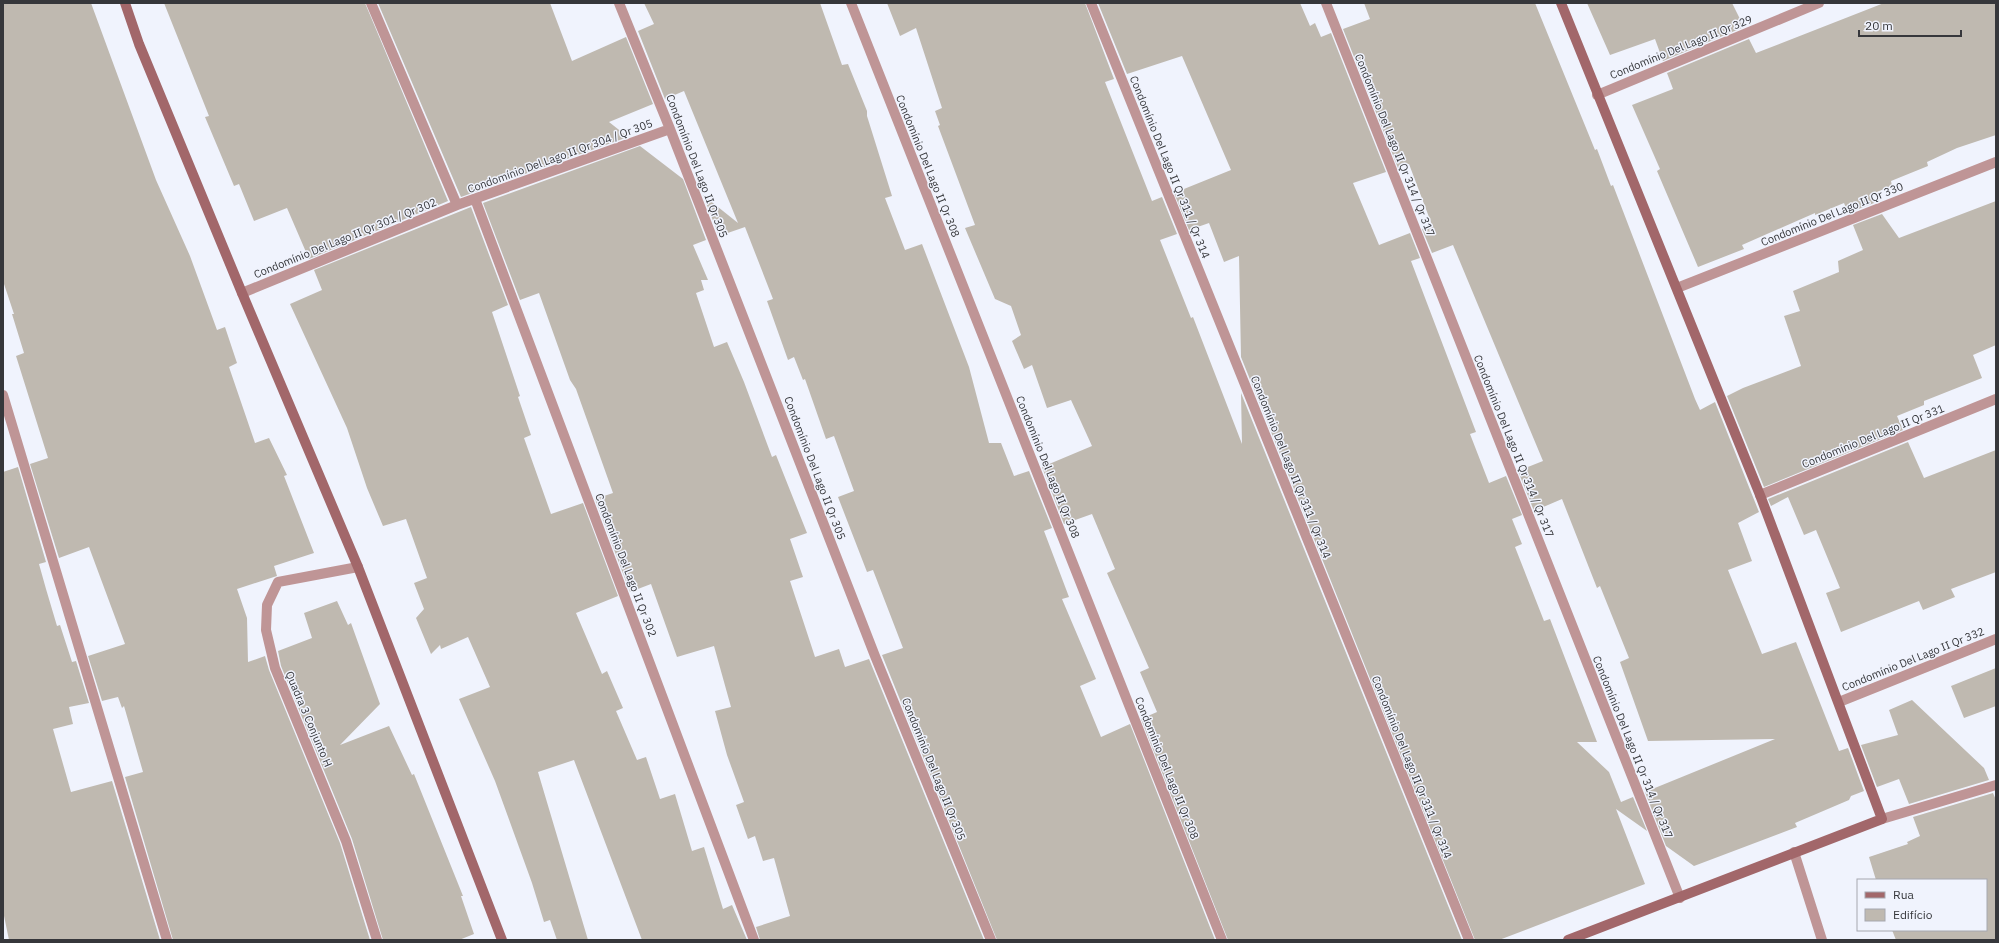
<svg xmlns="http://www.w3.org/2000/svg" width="1999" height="943" font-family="'IBM Plex Sans',sans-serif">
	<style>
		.building { fill: #bfb9b0 }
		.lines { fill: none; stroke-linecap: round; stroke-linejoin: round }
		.street { stroke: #bf9596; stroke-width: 10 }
		.secondary { stroke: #a2676a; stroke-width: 10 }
		.labels { text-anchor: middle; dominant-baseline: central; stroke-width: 3; stroke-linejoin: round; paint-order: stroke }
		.street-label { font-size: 11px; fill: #36373b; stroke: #f0f3fd }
	</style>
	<rect width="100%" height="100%" fill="#f0f3fd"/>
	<path class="building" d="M3,3H91L156,180L190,256L217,330L225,327L237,363L229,367L255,443L269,438L287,475L284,476L314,553L274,566L277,576L237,589L247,618L248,662L265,656L269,670L340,843L370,940H173L125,777L143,772L124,706L122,708L118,697L102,701L88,656L125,644L89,547L59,558L30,464L48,458L16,356L24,353L12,314H14L3,281Z
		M164,3H365L448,201L309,259L287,208L254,221L239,184L234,186L205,117L209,116Z
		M378,3H550L572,61L626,37L653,104L609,122L628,137L461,197Z
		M644,3H820L842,65L848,64L867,111V116L892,196L885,198L905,250L922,244L969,367L989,443H1001L1014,476L1029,471L1052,528L1044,531L1069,597L1062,599L1096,679L1080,686L1101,737L1130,724L1215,940H997L882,655L903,648L873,570L867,572L838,497L854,491L834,436L826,439L805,379L803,380L794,357L788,360L767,301L773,299L745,227L719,236L703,195L738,223L684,91L665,99L638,31L654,24Z
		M887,3H1085L1114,79L1105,82L1152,201L1162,197L1177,234L1160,240L1191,318L1193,317L1242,444L1241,393L1462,940H1228L1141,719L1157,712L1140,672L1149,668L1107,573L1115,569L1092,514L1064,524L1042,467L1092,446L1071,400L1047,408L1032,365L1024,369L1012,341L1021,335L1011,306L995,299L965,228L975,225L938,126L940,125L935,111L942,108L916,28L900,36Z
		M1098,3H1300L1310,26L1315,23L1321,37L1331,33L1386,172L1353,183L1379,245L1410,233L1420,258L1411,261L1476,432L1470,434L1489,483L1506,476L1522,515L1512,519L1522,544L1515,547L1544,621L1550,619L1597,742H1577L1609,772L1621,802L1633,797L1647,831L1616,809L1645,884L1499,940H1475L1241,357L1239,256L1224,262L1209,223L1189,230L1174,193L1231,170L1182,56L1127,74Z
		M1364,3H1535L1595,150L1597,149L1611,186L1613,185L1695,399L1700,410L1715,402L1759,512L1738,523L1752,561L1728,570L1762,654L1796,642L1839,751L1848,748L1864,791L1851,796L1849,800L1795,823L1797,827L1694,866L1666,846L1645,792L1775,739L1648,741L1620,662L1629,658L1600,586L1597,588L1562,499L1534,511L1518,471L1543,461L1453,245L1432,253L1422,229L1432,225L1409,164L1398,168L1343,29L1370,19Z
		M1587,3H1732L1744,27L1663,61L1655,39L1610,55Z
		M1884,3H1996V135L1957,148L1927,162L1928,166L1891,181L1892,186L1869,195L1874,203L1848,213L1844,203L1815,215V213L1742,245L1744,249L1698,267L1657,171L1660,169L1632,105L1673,89L1667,73L1749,39L1756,53Z
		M640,146L683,179L706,240L693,245L708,280H701L704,290L696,293L714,347L727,342L744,382L772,457L776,455L807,533L790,539L803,577L790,581L815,657L839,649L845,667L869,659L984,940H760L756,927L790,916L774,858L763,861L755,836L748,839L736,805L744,802L727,755L715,711L731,707L714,646L677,657L651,584L630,592L595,499L613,493L576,389L570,380L539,293L520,300L483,203Z
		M1996,201V345L1973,355L1982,378L1924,401V405L1897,416L1903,430L1764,487L1727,396L1743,388L1801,366L1784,316L1800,311L1793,291L1839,272L1838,261L1863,250L1853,225L1882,214L1899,238Z
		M471,207L508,305L492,312L520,396L518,397L531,435L524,438L551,514L583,503L618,596L576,613L602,674L607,671L623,708L616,711L637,760L646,757L660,799L675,794L692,851L704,847L723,909L732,905L747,940H642L574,760L538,772L588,940H557L550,920L544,922L532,883L495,781L459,699L490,687L468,637L441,649L440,645L431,654L416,618L424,609L414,583L427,578L406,519L383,526L367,488L347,428L290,304L322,290L314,270Z
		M1908,442L1924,478L1996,450V572L1951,589L1955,597L1923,610L1919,601L1841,632L1826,593L1840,588L1816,530L1804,535L1788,497L1771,506L1768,499Z
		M18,467L46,562L39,564L46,589L57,626L60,625L72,662L76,661L89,703L69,707L73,724L53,729L71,792L112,781L160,940H9L3,911V472Z
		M337,601L348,625L351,623L380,704L340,745L389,726L412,775L414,774L463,896H461L474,934L459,940H383L352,839L281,666L278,651L312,638L304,613Z
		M1996,668V706L1964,718L1951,686Z
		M1912,700L1984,768L1989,780L1909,804L1899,779L1877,787L1861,745L1898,735L1889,710Z
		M1993,793L1996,800V940H1896L1892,930H1986V880H1876L1869,857L1908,844L1907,842L1920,836L1913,817Z"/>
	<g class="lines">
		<path class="street" d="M371,3L457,205
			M619,3L670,129L875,656L991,940
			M851,3L1222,940
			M1091,3L1469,940
			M1326,3L1680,898
			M1597,95L1819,3
			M475,199L754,940
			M1677,288L1996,162
			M242,293L457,205L670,129
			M3,395L167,940
			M1760,495L1996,399
			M358,567L278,582L267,605L266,630L275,668L346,841L377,940
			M1839,702L1996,639
			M1882,819L1996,785
			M1794,852L1822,940"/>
		<path class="secondary" d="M125,3L139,44L242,293L358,567L502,940
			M1561,3L1760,495L1882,819L1568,940"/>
	</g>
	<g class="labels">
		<g class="street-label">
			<text transform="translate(1681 47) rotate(-22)">Condomínio Del Lago II Qr 329</text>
			<text transform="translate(1395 145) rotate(68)">Condomínio Del Lago II Qr 314 / Qr 317</text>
			<text transform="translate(560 156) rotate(-20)">Condomínio Del Lago II Qr 304 / Qr 305</text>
			<text transform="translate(697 166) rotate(69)">Condomínio Del Lago II Qr 305</text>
			<text transform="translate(928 166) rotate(68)">Condomínio Del Lago II Qr 308</text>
			<text transform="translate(1170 167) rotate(68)">Condomínio Del Lago II Qr 311 / Qr 314</text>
			<text transform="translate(1832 214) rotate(-22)">Condomínio Del Lago II Qr 330</text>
			<text transform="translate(345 238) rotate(-22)">Condomínio Del Lago II Qr 301 / Qr 302</text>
			<text transform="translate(1873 436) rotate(-22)">Condomínio Del Lago II Qr 331</text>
			<text transform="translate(1514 446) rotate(68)">Condomínio Del Lago II Qr 314 / Qr 317</text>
			<text transform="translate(1048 467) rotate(68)">Condomínio Del Lago II Qr 308</text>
			<text transform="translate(1291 467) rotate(68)">Condomínio Del Lago II Qr 311 / Qr 314</text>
			<text transform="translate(815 468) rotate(69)">Condomínio Del Lago II Qr 305</text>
			<text transform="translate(626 565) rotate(69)">Condomínio Del Lago II Qr 302</text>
			<text transform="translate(1913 659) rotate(-22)">Condomínio Del Lago II Qr 332</text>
			<text transform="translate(309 719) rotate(67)">Quadra 3 Conjunto H</text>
			<text transform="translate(1633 747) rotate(68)">Condomínio Del Lago II Qr 314 / Qr 317</text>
			<text transform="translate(1412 767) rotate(68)">Condomínio Del Lago II Qr 311 / Qr 314</text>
			<text transform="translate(1167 768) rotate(68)">Condomínio Del Lago II Qr 308</text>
			<text transform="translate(934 769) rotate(68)">Condomínio Del Lago II Qr 305</text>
		</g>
	</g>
	<rect width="1999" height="943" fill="none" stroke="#36373b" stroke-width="8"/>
	<rect x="1857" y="879" width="130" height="52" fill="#f0f3fd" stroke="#a6a8af"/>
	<rect x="1865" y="892" width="20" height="6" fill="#a2676a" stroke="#a6a8af"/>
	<text x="1893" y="899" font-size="12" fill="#36373b">Rua</text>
	<rect x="1865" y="909" width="20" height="12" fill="#bfb9b0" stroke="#a6a8af"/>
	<text x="1893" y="919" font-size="12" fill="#36373b">Edifício</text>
	<path d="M1859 30v6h102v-6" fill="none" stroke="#36373b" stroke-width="2"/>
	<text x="1865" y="30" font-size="12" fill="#36373b" stroke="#f0f3fd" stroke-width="3" paint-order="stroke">20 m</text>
</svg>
